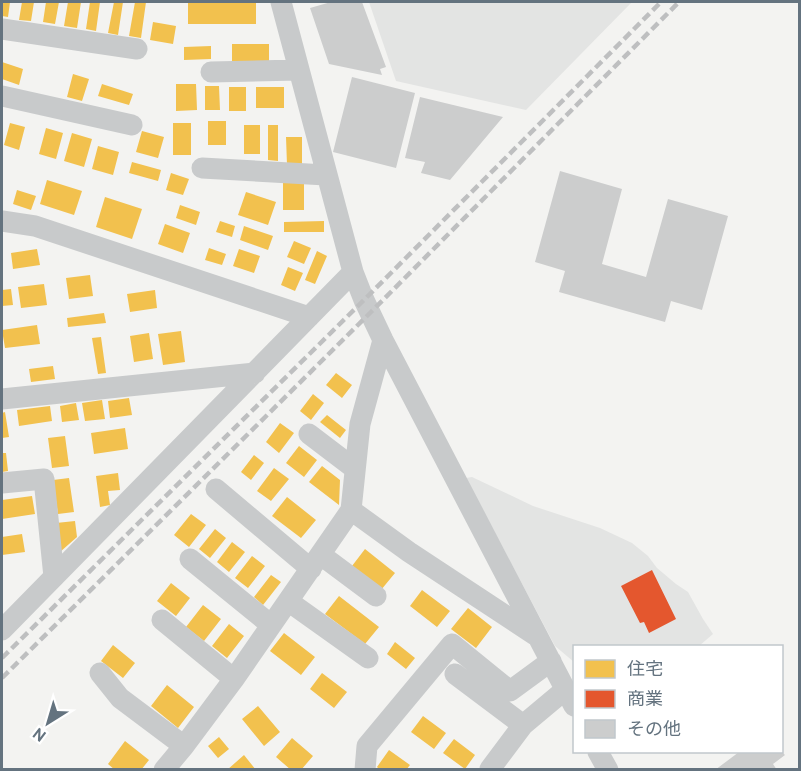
<svg xmlns="http://www.w3.org/2000/svg" width="801" height="771" font-family="Overpass,'Noto Sans JP',sans-serif">
	<style>
		.built { fill: #e3e4e3 }
		.homes { fill: #f2c14e }
		.shops { fill: #e4572e }
		.building { fill: #cccdcd }
		.lines { fill: none; stroke-linecap: round; stroke-linejoin: round }
		.minor { stroke: #c8cacb; stroke-width: 21 }
		.rail { stroke: #bebfc0; stroke-width: 4.5; stroke-dasharray: 9 4.5; stroke-linecap: butt }
	</style>
	<rect width="100%" height="100%" fill="#f3f3f1"/>
	<path class="built" d="M369,2H632L526,110L396,81Z
		M472,477L533,506L600,528L632,543L648,556L657,568L676,584L688,592L703,619L713,634L699,646H574V662L555,646L466,478Z"/>
	<path class="homes" d="M2,2H10L8,17L2,16Z
		M22,2H34L31,21L19,20Z
		M46,2H59L55,24L43,22Z
		M68,2H81L77,28L64,26Z
		M90,2H100L96,31L86,29Z
		M114,2H123L118,35L108,33Z
		M135,2H146L141,38L129,36Z
		M188,2H256V24H188Z
		M153,22L176,26L173,44L150,40Z
		M232,44H269V63H232Z
		M211,46V59L184,60V47Z
		M2,62L23,69L19,85L2,79Z
		M73,74L89,79L82,101L67,97Z
		M102,84L133,94L129,105L98,96Z
		M176,84H196L197,110L176,111Z
		M205,86H219L220,110H205Z
		M229,87H246V111H229Z
		M256,87H284V108H256Z
		M208,121H226V145H208Z
		M10,123L25,127L19,150L4,145Z
		M173,123H191V155H173Z
		M244,125H260V154H244Z
		M268,125H278V161L268,160Z
		M46,128L63,133L56,159L39,154Z
		M142,131L164,137L158,158L136,152Z
		M72,133L92,139L84,167L64,161Z
		M286,137H302V164L287,165Z
		M98,146L119,152L113,175L92,169Z
		M132,162L161,170L158,181L129,173Z
		M171,173L189,179L183,195L166,190Z
		M47,180L82,191L74,215L40,204Z
		M283,183H304V210H283Z
		M17,190L36,196L31,210L13,204Z
		M246,192L276,202L268,225L238,215Z
		M105,197L142,209L132,239L96,227Z
		M180,205L200,212L196,225L176,218Z
		M220,221L235,226L232,237L216,232Z
		M324,221V232H284V222Z
		M165,224L190,233L183,253L158,244Z
		M244,226L273,236L268,250L240,240Z
		M294,241L311,248L304,264L287,257Z
		M209,248L226,254L222,265L205,260Z
		M37,249L40,265L13,269L11,253Z
		M239,249L260,256L254,273L233,266Z
		M317,251L327,256L315,284L305,280Z
		M288,267L303,273L295,291L281,285Z
		M90,275L93,296L69,299L66,278Z
		M44,284L47,305L21,308L18,287Z
		M11,289L13,305L2,306V290Z
		M155,290L157,308L130,312L127,294Z
		M104,313L106,323L68,327L67,318Z
		M37,325L40,344L5,348L2,330Z
		M181,331L185,362L163,365L158,334Z
		M149,333L153,359L134,362L130,336Z
		M101,337L106,373L98,374L92,338Z
		M53,366L55,379L31,382L29,369Z
		M336,373L352,385L342,398L326,385Z
		M313,394L324,403L311,420L300,411Z
		M129,398L132,415L110,418L108,401Z
		M102,400L105,419L85,421L82,403Z
		M76,403L79,420L62,422L60,406Z
		M50,406L52,421L19,426L17,410Z
		M5,412L9,437L2,438V413Z
		M327,415L346,430L340,438L320,422Z
		M280,423L294,433L279,453L266,442Z
		M125,428L128,449L94,454L91,433Z
		M65,436L69,466L52,468L48,438Z
		M299,446L317,460L304,477L286,463Z
		M2,453H6L8,471L2,472Z
		M254,455L264,463L251,480L241,472Z
		M322,466L340,480L339,505L309,482Z
		M274,468L289,479L271,501L257,491Z
		M118,473L120,490L108,491L110,505L100,507L96,476Z
		M69,478L74,512L58,514L53,480Z
		M32,496L35,514L2,519V500Z
		M287,497L316,520L301,538L272,516Z
		M191,514L206,525L189,547L174,535Z
		M75,521L77,537L60,552L56,523Z
		M215,529L226,538L210,558L199,549Z
		M22,534L25,552L2,555V537Z
		M232,542L245,552L229,572L217,562Z
		M365,549L395,573L381,590L352,566Z
		M252,556L265,566L248,588L235,578Z
		M271,575L281,582L263,605L254,597Z
		M171,583L190,598L176,616L157,601Z
		M422,590L450,611L437,627L410,606Z
		M339,596L379,627L365,644L325,614Z
		M203,605L221,619L204,641L186,627Z
		M468,608L492,627L476,648L451,629Z
		M229,624L244,636L227,658L212,646Z
		M284,633L315,657L301,675L270,651Z
		M395,642L415,658L406,669L387,654Z
		M113,645L135,663L123,678L101,661Z
		M322,673L347,692L334,708L310,689Z
		M167,685L194,707L178,728L151,706Z
		M258,706L280,732L264,746L242,719Z
		M423,716L446,733L434,749L411,732Z
		M219,737L229,749L218,758L208,746Z
		M292,738L313,756L301,770H291L276,757Z
		M454,739L475,755L465,769L443,753Z
		M125,741L149,760L141,770H115L108,764Z
		M389,750L410,765L406,770H380L377,767Z
		M244,755L256,770H227Z"/>
	<path class="shops" d="M652,570L676,619L649,633L644,622L640,623L621,586Z"/>
	<path class="building" d="M331,2H362L386,67L380,69L382,75L329,64L310,8Z
		M352,77L415,93L396,168L333,152Z
		M420,97L503,117L450,180L421,173L425,162L405,158Z
		M560,171L622,189L602,264L646,277L668,199L728,216L702,310L671,301L665,322L559,292L565,271L535,262Z
		M739,752H782L785,755L773,764L777,770H715Z"/>
	<g class="lines">
		<path class="minor" d="M281,2L353,272L364,300L383,340L574,706
			M2,29L137,49
			M211,72L298,70
			M2,96L132,125
			M202,168L326,175
			M2,221L35,226L309,317
			M2,399L255,373
			M309,434L355,469
			M2,483L44,479L54,577
			M216,489L311,569
			M351,510L409,552L535,635
			M321,555L376,596
			M190,559L271,625
			M288,601L368,658
			M162,620L234,679
			M2,630L353,272
			M100,673L120,698L184,746
			M455,674L523,725
			M598,752L608,770
			M490,769L523,725L566,689
			M164,770L184,746L234,679L351,510L360,424L383,340
			M365,770L367,746L452,644L510,691L551,661"/>
		<path class="rail" d="M2,658L364,300L661,2
			M2,678L371,312L679,2"/>
	</g>
	<rect width="801" height="771" fill="none" stroke="#64737f" stroke-width="6"/>
	<rect x="573" y="645" width="210" height="108" fill="#ffffff" stroke="#c1c7cc" stroke-width="1.5"/>
	<rect x="585" y="660" width="30" height="18" fill="#f2c14e" stroke="#c1c7cc" stroke-width="1.5"/>
	<text x="627" y="675" font-size="18" fill="#64737f">住宅</text>
	<rect x="585" y="690" width="30" height="18" fill="#e4572e" stroke="#c1c7cc" stroke-width="1.5"/>
	<text x="627" y="705" font-size="18" fill="#64737f">商業</text>
	<rect x="585" y="720" width="30" height="18" fill="#cccdcd" stroke="#c1c7cc" stroke-width="1.5"/>
	<text x="627" y="735" font-size="18" fill="#64737f">その他</text>
	<g transform="translate(48 723) rotate(217)" stroke="#ffffff" stroke-width="4.5" paint-order="stroke">
	<path d="M0-4.5L10 22L0 15L-10 22Z" fill="#64737f"/>
	<text y="-9" font-size="16" font-weight="bold" text-anchor="middle" fill="#64737f">N</text>
	</g>
</svg>
